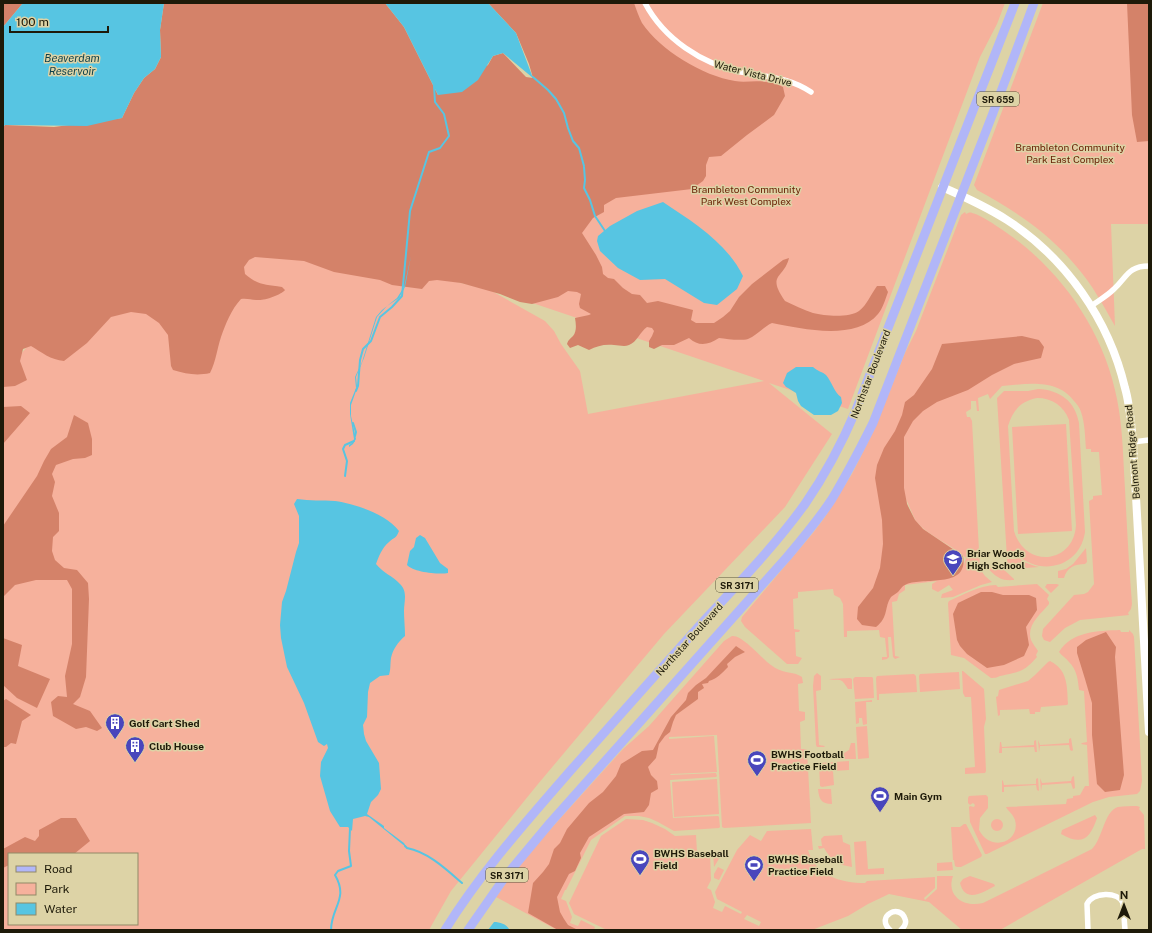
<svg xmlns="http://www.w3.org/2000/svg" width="1152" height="933" font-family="'Public Sans',sans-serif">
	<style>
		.green { fill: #f6b19c; fill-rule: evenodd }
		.forest { fill: #d48269 }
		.water { fill: #57c5e2 }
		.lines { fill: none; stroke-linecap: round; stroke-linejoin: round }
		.stream { stroke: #57c5e2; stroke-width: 2 }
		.minor { stroke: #fff; stroke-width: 5.5 }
		.secondary { stroke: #fff; stroke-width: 8 }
		.primary { stroke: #b1b6f8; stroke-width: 9 }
		.labels { text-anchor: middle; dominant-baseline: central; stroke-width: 3; stroke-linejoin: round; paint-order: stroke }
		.shield { fill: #ddd3a6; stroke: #575238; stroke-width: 1 }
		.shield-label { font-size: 9px; font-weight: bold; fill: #1e1a09 }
		.street-label { font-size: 10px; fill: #1e1a09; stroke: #ddd3a6 }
		.park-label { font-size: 10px; fill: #681f04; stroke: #ddd3a6 }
		.poi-label { font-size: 10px; font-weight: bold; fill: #1e1a09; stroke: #ddd3a6; text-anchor: start }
		.water-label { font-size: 11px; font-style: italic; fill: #0b3e4a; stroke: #ddd3a6 }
	</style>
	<rect width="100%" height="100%" fill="#ddd3a6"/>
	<path class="green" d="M543,3H1005L997,24L980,57L848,409L769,383L832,434L785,507L664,634L538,784L451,891L429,930H3V375L32,341L251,232L490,290L545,321L554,331L561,344L580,371L588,414L764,381L390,255L574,145ZM9,854H137V924H9Z
		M1043,3H1149V224H1111L1115,326C1103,305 1092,284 1076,266C1049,233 1014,210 977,190L974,185Z
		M965,212L966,214C968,213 970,212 972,213C981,214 1010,235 1018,241C1068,280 1105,337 1117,399C1123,429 1123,459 1125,489C1127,528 1129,566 1132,604L1131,609L1128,613L1129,615L1080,620L1065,628L1050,642L1044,640L1042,636L1043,629L1074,595L1084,594L1088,592L1094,584L1089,501L1093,499V496L1102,495L1099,452H1091V449H1086C1085,437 1085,423 1081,412C1080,408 1077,404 1074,401C1057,378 1027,384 1002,386L991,398L990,399L988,394L978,398L979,411H977L976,401H971V409L966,412L967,417H970L972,421L980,569L985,576L992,582L981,585L953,597L941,598L942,594L953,590L949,585L938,592L932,589V584L937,581L905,585V590L899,594L897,601L892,602L895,656L900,657L895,659L893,657L891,637H888L889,657L887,659L882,660V657H887L885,638L880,637L879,630L847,631V637H844L843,604L840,598L834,595L833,589L798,592V598L793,599L794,629L800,630L799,632H795L796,656L802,658L798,664H787L745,627L741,621L742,617L813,533L825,517L852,474L875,428L905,353L916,331L961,215ZM906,499C909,505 912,514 916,521C929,537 951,544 966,558L964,565L963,556C941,538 912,531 906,499Z
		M1038,389C1060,390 1075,401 1079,423L1085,532C1080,567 1041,577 1016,554C1020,561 1030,565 1039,567L1014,569L1007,564V559H1016V558H1007L997,398L1004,391H1028ZM1037,398C1052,398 1064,406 1069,420L1076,525C1074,564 1025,569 1014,531L1008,426C1013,410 1021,401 1037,398Z
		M1066,424L1072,531L1018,534L1012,427Z
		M1086,548L1087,562L1085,564C1075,564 1067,567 1064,578H1058V571L1066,569L1073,564Z
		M1001,567L1014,579V580C1000,581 997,577 987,568Z
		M1037,584L1049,595L1047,599L1049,602V604C1041,614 1026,625 1031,640C1033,644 1036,648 1038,651L1036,655L1037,657C1023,673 1020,671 1000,676C998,677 996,678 991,678L964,658L951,655L948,603L949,601C963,595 980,585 996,585L998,587Z
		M1047,584H1057L1059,585L1051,593L1045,587Z
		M1120,630L1121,632H1129V630L1133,634L1134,637L1142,781L1140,791L1137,794L1109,797L1093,802L987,854H985L970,822L969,807L970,806L974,807L975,805L973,803L970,805L968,803V798L969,796L986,795L988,797V808L980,818L979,830C991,853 1021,842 1015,820C1013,814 1008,811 1006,807L1066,804L1067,799L1073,798V796L1080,795L1085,786H1089L1087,745L1081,744L1082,743L1087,742L1084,691L1079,690C1078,680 1077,670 1069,662C1066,658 1062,656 1059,652C1072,631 1098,631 1120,630Z
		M732,636C743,635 761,658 771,665C781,674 794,671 802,677L803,683L798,684L799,711L805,712V720L800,722L801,749H806L807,750L811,823L724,828L722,827L717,735L669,737V739L714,736L717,772L670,774L671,775L716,773L717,776L716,777L670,780L673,818L718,816L719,817L720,827L719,828L674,831L658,822L649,818L639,816H625L591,840L566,890H565L561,899L566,901L572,917L570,923L578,926L581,920L595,927L594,930H557L496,897L509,879L538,843L623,749L649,726L724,641Z
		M1050,661C1068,670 1067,686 1068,704L1067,705L1041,707L1040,712H1035V714H1030L1029,709L1000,710V715L998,716L996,697L998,696L999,690L1028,681L1035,675L1048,662Z
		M962,671H963L984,689L986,719L984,727L986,771L985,773L965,774V768L975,767L971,697H965L963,693Z
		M959,672L960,689L920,692L919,676L920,674Z
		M817,673L821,676V690L816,691L819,745L825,746L824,747H817L816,745L813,686L814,676Z
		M914,674L916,676L917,692L879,694V700H877L876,678L877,676Z
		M872,677L873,678L874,698L855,699L853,679L855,677Z
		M850,678L852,679V689H848C840,676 842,682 829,679Z
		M872,700V702H866L867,724L863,725L862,718H859V723L856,724L855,702Z
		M867,726L869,758L858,759L856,727Z
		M1071,738L1073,750L1072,751L1070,750L1069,745L1042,746H1040L1039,752L1038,740L1040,745L1069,743V739Z
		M1036,740L1037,752H1035L1034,747L1002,748V753H999L1000,742H1001L1002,747L1034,745V741Z
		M851,743H855L856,759H842L841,755L849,750Z
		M849,761V770L833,771L834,785L822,787L820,786L819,764L820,763Z
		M1074,776L1075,788L1073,789L1071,783L1042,785L1041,791L1040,778L1042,783L1071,781L1072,777Z
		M1038,778L1039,791L1037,790L1036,785L1004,787V792H1002V780L1003,781L1004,785L1036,784V779Z
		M717,779L719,814L674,817L672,782Z
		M818,789H831L832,804C821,804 819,799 818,789Z
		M1137,806L1140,807L1139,809L1144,815L1145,849H1142L1000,930H962L929,902L889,894L868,904L848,916L812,930H607L574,914L569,903L601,836L626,819L643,820L652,823L665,829L675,836L696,835L697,852L708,851L710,852L711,880L707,888L711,890L715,902L713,908L722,912L725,906L741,914L742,912L717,899L715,892L737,850L750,835L761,841L767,831L811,829L813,850H808C816,876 841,883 865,883L867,881L935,877V888L924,898L925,900L937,889V876H953C946,895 963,908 983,903L1092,849C1103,838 1104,811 1118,807C1124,806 1131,806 1137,806ZM747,915L761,922L759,926L744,919Z
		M1095,815L1097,818C1090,839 1082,846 1061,834L1062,830Z
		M991 825a6 6 0 1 1 12 0a6 6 0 1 1-12 0Z
		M964,824H966L982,855L981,857L961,867H957L955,866L954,860H953L951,827H960Z
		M842,835L843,842L850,845L852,867C838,865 831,860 824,848L819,849L818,846H822L821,839L824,836Z
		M866,841L868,869L884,868V874L856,875L854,842Z
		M714,851L723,852L714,867L713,852Z
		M952,862L953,870L937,871V863Z
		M718,867L724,870L719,880L714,878V874Z
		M970,876L994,884L995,886C984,892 965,904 960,883L963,879Z"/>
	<path class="forest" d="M3,3H23L3,27Z
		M164,3H385L404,27L438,95L488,65L493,56L503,53L526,77L533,78L529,64L516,33L488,3H634C636,9 639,17 642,23C660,50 703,76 735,81C745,83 755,80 765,82C772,82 777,84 783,87L785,96L774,115L747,135L721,156L709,157L706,165V176L703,181L692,189L616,198L604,205V212L593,218L582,233L596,255L602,267L603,274L608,278L614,279L623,288L632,294L640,295L647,303L658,301L693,310L691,320L696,323H714L723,317L730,311L739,297L752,284L783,260L789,258C784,279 766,274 785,301C794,305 804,310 813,313C825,316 849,318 859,311C867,305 871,294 877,286H885L888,292C885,300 883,308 878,314C856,341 802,329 772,323C763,327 756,336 748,339C740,341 727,339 719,338C708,345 699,347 689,338L674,345H662L654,349L649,347V341L652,336L654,331L652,328L647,327C640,332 637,342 629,345C624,347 619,345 614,345C604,344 597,346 589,350L578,345L570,348L567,344C568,340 570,339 573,336C577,331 576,324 575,318L589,315L591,314L580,308L579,304L581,294L577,292L568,291L558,297L532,304L520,302L500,294L461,283L437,280L429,281L422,289L392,285L380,280L334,272L304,261L255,257L249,260L244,267L245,274C259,286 265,284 282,287L285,290C281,295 263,301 258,300C252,300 247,298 241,299C231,310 226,323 221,337C217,349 216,361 210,373C197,376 186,374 173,370L171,366L168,335L159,323L146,314L131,312L111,317L87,343L64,361C51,360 41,352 31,346L23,349L20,361L27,380L15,386L3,387V127L5,125L54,127L122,118L134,93L144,78L155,69L161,57L160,30Z
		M1127,3H1149V141L1137,142L1132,115Z
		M1022,336L1039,340L1044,347L1041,358L1014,364L992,375L968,390L937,402L923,411L913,421L904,437V488L907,504L915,520L923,529L963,556C969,590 922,576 905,585C902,586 900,590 898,592C896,594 893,595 891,597C884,607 889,617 876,627L862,625L857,619L858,607L873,588L880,568L883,544L882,520L875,478L877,465L884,448L895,431L902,415L905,402L914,395L932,369L942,344Z
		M21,406L30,413L3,444V407Z
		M74,415L88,423L92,439V455L85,458L73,459L56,465L52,474L55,482L52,496L59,513V531L53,537L52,551L55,560L64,568L77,570L88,583L89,599L86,677L80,697L73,704L90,711L102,728L97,731L86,727L76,729L53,716L51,702L58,696L67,697L65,676L72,644V589L67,580H36L15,585L3,597V526L37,476L44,461L51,449L67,437Z
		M981,592H992L1003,595H1029L1036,598L1037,610L1026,627L1029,645L1024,656L1004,665L987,668L967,654L960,646L957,640L953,614L958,603Z
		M1106,632L1116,647L1115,657L1124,775L1120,790L1105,792L1097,784L1092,735V703L1085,679L1077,653V647L1086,640Z
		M3,638L22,645L18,666L50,679L37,708L17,698L3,685Z
		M736,646L745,652L735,657L727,664L728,667C722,673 717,679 709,681L708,683L702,684L704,688L698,692V699L676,715L673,722L670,732L665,736L659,744L656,758L648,767L651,775L657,781L658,789L651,793L649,805L644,812L624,814L589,837L580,853L581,858L575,871L569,874L557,897L560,912L564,919L568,925L578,930H558L528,913L533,883L543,872L549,864L554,849L560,843L567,829L589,803L603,792L616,776L621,764L642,751L653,750L671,717L686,700L688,693L696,685L706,678Z
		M6,699L31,715L22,721L16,744L11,743L6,747H3V701Z
		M61,818H76L90,841L74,854H9V865L3,868V849L25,837L35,841L39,836V830Z"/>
	<path class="water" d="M23,3H164L160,30L161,57L155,69L144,78L134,93L122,118L87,126L5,125L3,127V27Z
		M385,3H488L516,33L533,78L503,53L493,56L478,80L462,92L438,95L404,27Z
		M663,202C693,222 727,243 743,276L737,289L717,305L704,303L665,279L640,280L618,268L600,251L597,241L598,236L610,226L637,211Z
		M411,256L405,287L399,298L387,306L377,317L364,358L356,377L357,386L356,391L351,405V416L356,439L353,444L349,447V445L352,443L354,439L350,414V403L356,388L355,377L362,362L376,317L382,310L397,298L404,287Z
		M796,367H813C817,371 823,372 826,375C832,382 834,392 841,397L842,403L838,411L831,415H814L801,406L798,401L796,393L788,388L786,387L783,383L787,373Z
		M297,499C310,501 322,500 335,501C355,504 386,514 399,531C396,539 394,537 389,542C382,548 379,556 376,564C383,573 393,576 400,584C408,592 404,601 404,611C404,619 405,627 405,636C398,642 393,649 391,658C390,665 391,668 389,675L380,676L370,683L368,692L367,717L363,725L364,734L366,741L379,763L381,789L378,795L371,802L367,814L384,826V828L404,843L407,848L369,817L365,816L353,819L352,831L348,827H340L330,811L320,776L321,762L328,748L327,744L324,746L318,742L304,703L287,667L281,638L280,625L282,602L286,591L296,552L299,543V516L294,504Z
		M420,535L425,538L440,563L448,569V573C439,575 413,572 407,565L410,551L414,547L416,538Z
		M494,922C500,922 506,924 509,929L488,930Z"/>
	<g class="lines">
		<path class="stream" d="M533,77L548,90L556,99L564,113L568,128L573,141L579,148L584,166
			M584,167L585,180L584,188L590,200L595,216L605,231
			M356,391L358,386L360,360L363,349L371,341L380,317L392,307L402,296L410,211L429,152L440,148L449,136L444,114L435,102L434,86
			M353,423L356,432L355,436
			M345,476L347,461L343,449L345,445L354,441
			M405,846L407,848C428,852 446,869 462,883
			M331,930C331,907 349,899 335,875L338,871L351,866L349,851L350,828"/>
		<path class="minor" d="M645,3C664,39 702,64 741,72C767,77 788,77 811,92
			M1091,306C1098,301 1107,296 1114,289C1127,277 1128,266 1149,266
			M1133,442L1149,440
			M890,930C875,916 900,903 905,919C907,923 904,927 901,930
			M1088,930L1087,904C1093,892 1118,891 1123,903L1125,930"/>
		<path class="secondary" d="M942,187C965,197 987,207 1007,220C1066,258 1109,320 1125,388C1130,405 1131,424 1133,442L1149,732"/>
		<path class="primary" d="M445,930C481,872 526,822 571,770C614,722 657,673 700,625C736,586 774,547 805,504C825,475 842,443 856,410L1015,3
			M468,930L505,877L550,823L787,557C803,538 819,519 832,499C847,474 860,449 873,423L993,113L1034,3"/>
	</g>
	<defs>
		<symbol id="school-pin" viewBox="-11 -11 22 30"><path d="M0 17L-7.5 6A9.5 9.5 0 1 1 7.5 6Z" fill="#4946bc" stroke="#ddd3a6"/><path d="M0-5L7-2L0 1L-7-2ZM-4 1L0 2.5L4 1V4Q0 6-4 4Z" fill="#fff"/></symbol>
		<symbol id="building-pin" viewBox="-11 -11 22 30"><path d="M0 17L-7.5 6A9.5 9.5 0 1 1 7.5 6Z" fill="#4946bc" stroke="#ddd3a6"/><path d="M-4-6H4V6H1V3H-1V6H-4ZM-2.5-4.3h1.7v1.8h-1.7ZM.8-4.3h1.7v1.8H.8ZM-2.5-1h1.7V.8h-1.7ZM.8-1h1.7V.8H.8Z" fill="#fff"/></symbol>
		<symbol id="stadium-pin" viewBox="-11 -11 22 30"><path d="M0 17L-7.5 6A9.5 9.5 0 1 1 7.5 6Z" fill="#4946bc" stroke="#ddd3a6"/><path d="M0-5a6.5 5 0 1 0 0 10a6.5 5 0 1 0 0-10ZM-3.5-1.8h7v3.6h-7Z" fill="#fff"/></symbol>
	</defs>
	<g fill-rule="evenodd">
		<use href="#school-pin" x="942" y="548" width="22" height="30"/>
		<use href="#building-pin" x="104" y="712" width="22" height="30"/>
		<use href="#building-pin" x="124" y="735" width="22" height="30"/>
		<use href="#stadium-pin" x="746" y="749" width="22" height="30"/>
		<use href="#stadium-pin" x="869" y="785" width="22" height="30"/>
		<use href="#stadium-pin" x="629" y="848" width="22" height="30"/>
		<use href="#stadium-pin" x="743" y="854" width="22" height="30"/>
	</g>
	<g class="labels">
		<g class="shield">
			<rect x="977" y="92" width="42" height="14" rx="3"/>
			<rect x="716" y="578" width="42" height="14" rx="3"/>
			<rect x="486" y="868" width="42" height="14" rx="3"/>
		</g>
		<g class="shield-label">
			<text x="998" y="99">SR 659</text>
			<text x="737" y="585">SR 3171</text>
			<text x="507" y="875">SR 3171</text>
		</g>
		<g class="street-label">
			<text transform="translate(753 73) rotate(14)">Water Vista Drive</text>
			<text transform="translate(870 374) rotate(-69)">Northstar Boulevard</text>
			<text transform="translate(1132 452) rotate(-95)">Belmont Ridge Road</text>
			<text transform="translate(689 639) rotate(-48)">Northstar Boulevard</text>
		</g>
		<g class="park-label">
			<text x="1070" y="147">Brambleton Community<tspan x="1070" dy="12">Park East Complex</tspan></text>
			<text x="746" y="189">Brambleton Community<tspan x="746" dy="12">Park West Complex</tspan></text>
		</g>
		<g class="poi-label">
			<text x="967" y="553">Briar Woods<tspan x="967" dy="12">High School</tspan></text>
			<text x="129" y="723">Golf Cart Shed</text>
			<text x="149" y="746">Club House</text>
			<text x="771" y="754">BWHS Football<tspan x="771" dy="12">Practice Field</tspan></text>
			<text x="894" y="796">Main Gym</text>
			<text x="654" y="853">BWHS Baseball<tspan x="654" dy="12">Field</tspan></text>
			<text x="768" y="859">BWHS Baseball<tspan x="768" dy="12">Practice Field</tspan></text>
		</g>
		<g class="water-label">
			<text x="72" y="58">Beaverdam<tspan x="72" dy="13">Reservoir</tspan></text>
		</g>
	</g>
	<rect width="1152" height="933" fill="none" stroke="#1e1a09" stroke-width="8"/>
	<rect x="8" y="853" width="130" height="72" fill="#ddd3a6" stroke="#918967"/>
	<rect x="16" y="866" width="20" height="6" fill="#b1b6f8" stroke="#918967"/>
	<text x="44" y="873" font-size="12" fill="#1e1a09">Road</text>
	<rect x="16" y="883" width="20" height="12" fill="#f6b19c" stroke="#918967"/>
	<text x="44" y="893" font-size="12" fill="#1e1a09">Park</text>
	<rect x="16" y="903" width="20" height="12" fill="#57c5e2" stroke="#918967"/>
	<text x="44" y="913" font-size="12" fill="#1e1a09">Water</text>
	<g transform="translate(1124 905)" stroke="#ddd3a6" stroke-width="3" paint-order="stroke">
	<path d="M0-3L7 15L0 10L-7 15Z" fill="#1e1a09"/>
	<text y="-6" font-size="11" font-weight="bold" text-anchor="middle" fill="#1e1a09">N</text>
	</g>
	<path d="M10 26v6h98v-6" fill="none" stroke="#1e1a09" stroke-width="2"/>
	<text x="16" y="26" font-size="12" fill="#1e1a09" stroke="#ddd3a6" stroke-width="3" paint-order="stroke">100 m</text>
</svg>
